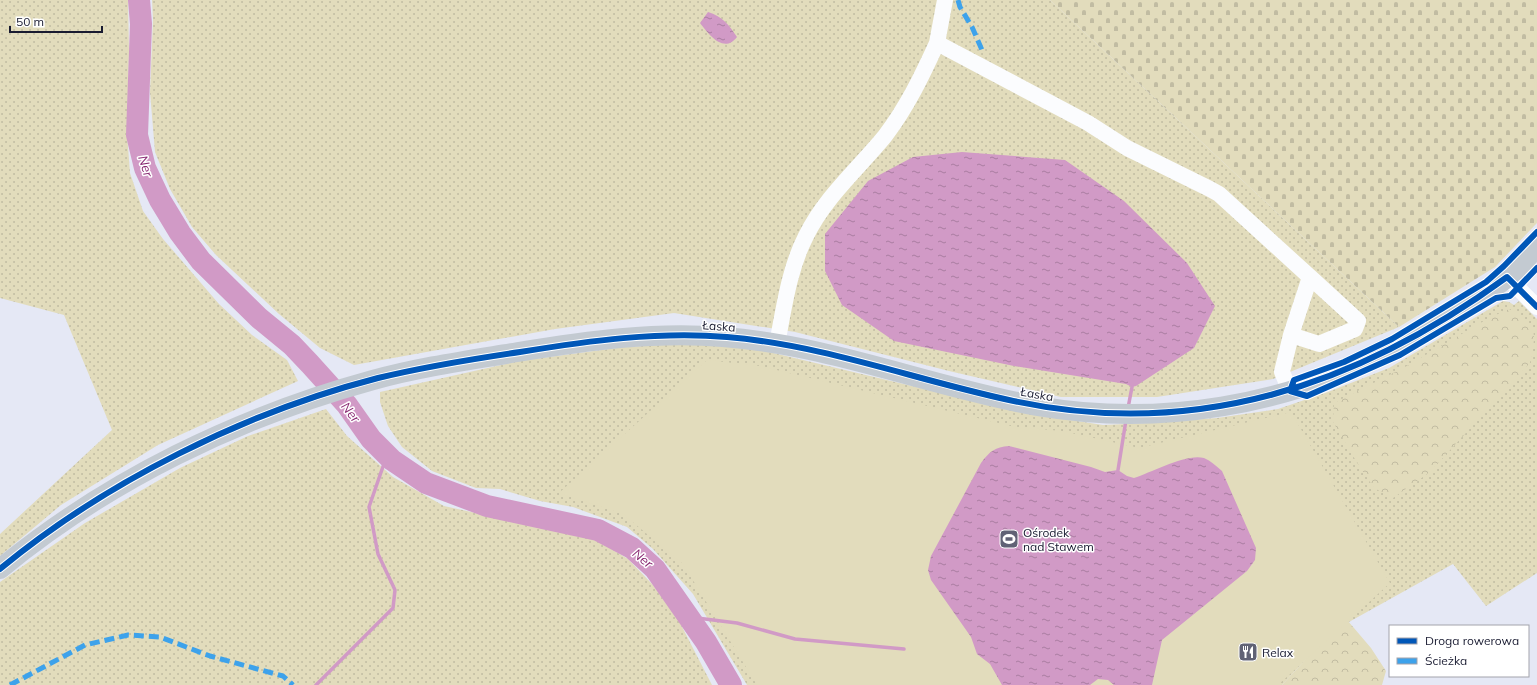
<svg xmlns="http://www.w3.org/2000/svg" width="1537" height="685" font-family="Mulish,sans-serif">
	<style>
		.grass { fill: url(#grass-dots) }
		.forest { fill: url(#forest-crowns) }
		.cemetery { fill: url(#cemetery-stones) }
		.garden { fill: #e2dcbc }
		.water { fill: url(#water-ripples) }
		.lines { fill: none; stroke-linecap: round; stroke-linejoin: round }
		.stream { stroke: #d19ac6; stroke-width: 3.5 }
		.river { stroke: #d19ac6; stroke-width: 22 }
		.minor { stroke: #fbfcfe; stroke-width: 16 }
		.major { stroke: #c3cad1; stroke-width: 20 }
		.quiet { stroke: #3da2eb; stroke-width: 5; stroke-dasharray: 10 5; stroke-linecap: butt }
		.cycleway-casing { stroke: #fff; stroke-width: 8 }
		.cycleway { stroke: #0057b8; stroke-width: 6 }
		.labels { text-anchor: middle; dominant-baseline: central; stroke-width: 3; stroke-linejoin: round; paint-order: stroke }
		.street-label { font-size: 12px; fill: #181a30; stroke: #fff }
		.poi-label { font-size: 12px; fill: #181a30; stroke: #fff; text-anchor: start }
		.water-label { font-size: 13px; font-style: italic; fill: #872771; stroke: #fff }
	</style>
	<defs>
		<pattern id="grass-dots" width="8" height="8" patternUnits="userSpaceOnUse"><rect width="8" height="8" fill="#e2dcbc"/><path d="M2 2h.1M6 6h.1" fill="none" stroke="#c1bca2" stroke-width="1.8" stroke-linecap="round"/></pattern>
		<pattern id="forest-crowns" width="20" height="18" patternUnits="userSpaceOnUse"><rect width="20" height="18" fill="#e2dcbc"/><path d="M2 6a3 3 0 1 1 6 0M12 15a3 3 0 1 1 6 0" fill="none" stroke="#c1bca2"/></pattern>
		<pattern id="cemetery-stones" width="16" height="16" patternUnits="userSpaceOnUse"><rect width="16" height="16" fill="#e2dcbc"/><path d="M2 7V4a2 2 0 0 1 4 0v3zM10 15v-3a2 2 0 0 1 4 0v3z" fill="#c1bca2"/></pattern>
		<pattern id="water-ripples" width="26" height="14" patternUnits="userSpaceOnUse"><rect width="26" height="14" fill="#d19ac6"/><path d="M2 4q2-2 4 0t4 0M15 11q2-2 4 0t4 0" fill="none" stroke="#a97da1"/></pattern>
	</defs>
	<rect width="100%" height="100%" fill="#e5e8f5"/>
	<path class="grass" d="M0,0H128L129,51L127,134L130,173L143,211L163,239L219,304L252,335L287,360L298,381L158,445L61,505L0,556V534L112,430L64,315L0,298Z
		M152,0H1050L1399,327L1273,379L1157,397H1061L949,371L795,332L674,313L555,329L354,365L320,348L279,314L216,255L192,227L170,189L155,152L150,92L153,20Z
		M1503,301L1509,302L1514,305L1519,301L1537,319V573L1486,606L1453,564L1331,632L1282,685H747L693,594L653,549L627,527L573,507L540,501L500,489L476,488L432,471L402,447L388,426L380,402V392L519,361L624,347L679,344L744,346L1025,413L1103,425L1149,423L1217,418L1278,409L1328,392L1389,368Z
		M326,409L347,436L393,477L444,506L535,526L572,531L600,542L628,559L653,585L679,621L712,685H0V582L85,523L180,468L248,436Z"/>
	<path class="forest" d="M1509,309C1537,325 1537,329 1530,363L1430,472L1393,498L1374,488L1356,461L1333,422L1334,403L1405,367L1489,318Z
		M1348,621L1371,648L1386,671L1382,685H1282L1331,632Z"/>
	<path class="cemetery" d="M1050,0H1537V223L1495,267L1399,327Z"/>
	<path class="garden" d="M707,360L760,366L1015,427L1062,431L1139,448L1291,412L1390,583L1278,685H757L683,564L623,514L559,493Z"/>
	<path class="water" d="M708,12C722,16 729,25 737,37C724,54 709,35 700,23Z
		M962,152L1065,160L1124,201L1187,263L1215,306L1194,348L1136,386L1132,387L1126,384L1014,366L894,341L842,305L825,271V234L868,181L913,157Z
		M1009,446L1091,467L1105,472L1118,470L1127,476L1134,478C1152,472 1187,453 1204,458C1211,461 1216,466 1222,471L1256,548L1255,560L1247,571L1162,640L1152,685H1114L1108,680L1098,679L1090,685H1002L990,664L977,654L971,637L931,580L928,570L931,556L981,463C990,451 995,447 1009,446Z"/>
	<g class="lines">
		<path class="stream" d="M1128,408L1132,387
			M1118,470L1126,420
			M689,617L737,623L795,639L904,649
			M316,685L393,608L395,590L378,554L369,507L387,455"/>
		<path class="river" d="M139,0L141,24L137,135L145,168L160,200L180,233L201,261L259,318L292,345L310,364L347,405L371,439L392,460L426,483L487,506L598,530L632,548L655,569L706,642L731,685"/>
		<path class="minor" d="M937,43L945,0
			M1507,277L1537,307
			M777,344C784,308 789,269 806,236C825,197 858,169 885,136C907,107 922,76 937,43L1088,123L1127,148L1210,189L1219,194L1310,277
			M1290,391L1282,372L1291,335L1310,277L1358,321L1355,329L1319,344L1291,335"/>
		<path class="major" d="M0,569C108,480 238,417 373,380C420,367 470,360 518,352C586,341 655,331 723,337C830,345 932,387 1037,406C1159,427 1288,406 1397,347C1411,339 1425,330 1439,321C1462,307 1487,295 1508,277C1519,268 1528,257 1537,247"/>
		<path class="quiet" d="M958,0L960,7L972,27L982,50
			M10,685L85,645L128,635L160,637L210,656L283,676L293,685"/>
		<defs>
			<path id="cycleway" d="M1537,232L1504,266L1486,282L1392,339L1344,362L1294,380L1290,391L1307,396L1400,355L1496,298L1510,296L1537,268
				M0,569C105,482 246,412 378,378C424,367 472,359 520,352C588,341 658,331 727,337C823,345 916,380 1009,400C1194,441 1358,386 1507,277L1537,307"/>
		</defs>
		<use href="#cycleway" class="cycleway-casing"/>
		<use href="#cycleway" class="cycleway"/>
	</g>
	<defs>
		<symbol id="stadium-square" viewBox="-11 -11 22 22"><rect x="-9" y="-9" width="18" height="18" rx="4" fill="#606275" stroke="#fff"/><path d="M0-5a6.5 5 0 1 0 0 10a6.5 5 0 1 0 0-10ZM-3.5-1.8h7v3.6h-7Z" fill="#fff"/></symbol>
		<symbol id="restaurant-square" viewBox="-11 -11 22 22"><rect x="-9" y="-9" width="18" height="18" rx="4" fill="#606275" stroke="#fff"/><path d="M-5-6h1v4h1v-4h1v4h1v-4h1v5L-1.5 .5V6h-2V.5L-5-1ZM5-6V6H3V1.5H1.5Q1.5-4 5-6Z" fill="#fff"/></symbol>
	</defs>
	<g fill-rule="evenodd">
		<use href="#stadium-square" x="998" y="528" width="22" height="22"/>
		<use href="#restaurant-square" x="1237" y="641" width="22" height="22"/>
	</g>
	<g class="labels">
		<g class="street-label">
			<text transform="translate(719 326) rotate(4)">Łaska</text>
			<text transform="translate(1037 394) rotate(10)">Łaska</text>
		</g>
		<g class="poi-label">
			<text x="1023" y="532">Ośrodek<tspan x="1023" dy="14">nad Stawem</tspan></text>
			<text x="1262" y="652">Relax</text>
		</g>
		<g class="water-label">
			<text transform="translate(146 166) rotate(72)">Ner</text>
			<text transform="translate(351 412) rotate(53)">Ner</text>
			<text transform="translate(643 558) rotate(40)">Ner</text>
		</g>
	</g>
	<rect x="1389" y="625" width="140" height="52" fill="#ffffff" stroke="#a3a3ac"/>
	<rect x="1397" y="638" width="20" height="6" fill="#0057b8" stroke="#a3a3ac"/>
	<text x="1425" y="645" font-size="12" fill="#181a30">Droga rowerowa</text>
	<rect x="1397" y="658" width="20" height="6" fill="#3da2eb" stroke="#a3a3ac"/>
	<text x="1425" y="665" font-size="12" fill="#181a30">Ścieżka</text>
	<path d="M10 26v6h92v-6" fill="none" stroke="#181a30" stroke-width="2"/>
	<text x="16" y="26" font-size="12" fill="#181a30" stroke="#ffffff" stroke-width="3" paint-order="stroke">50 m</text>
</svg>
